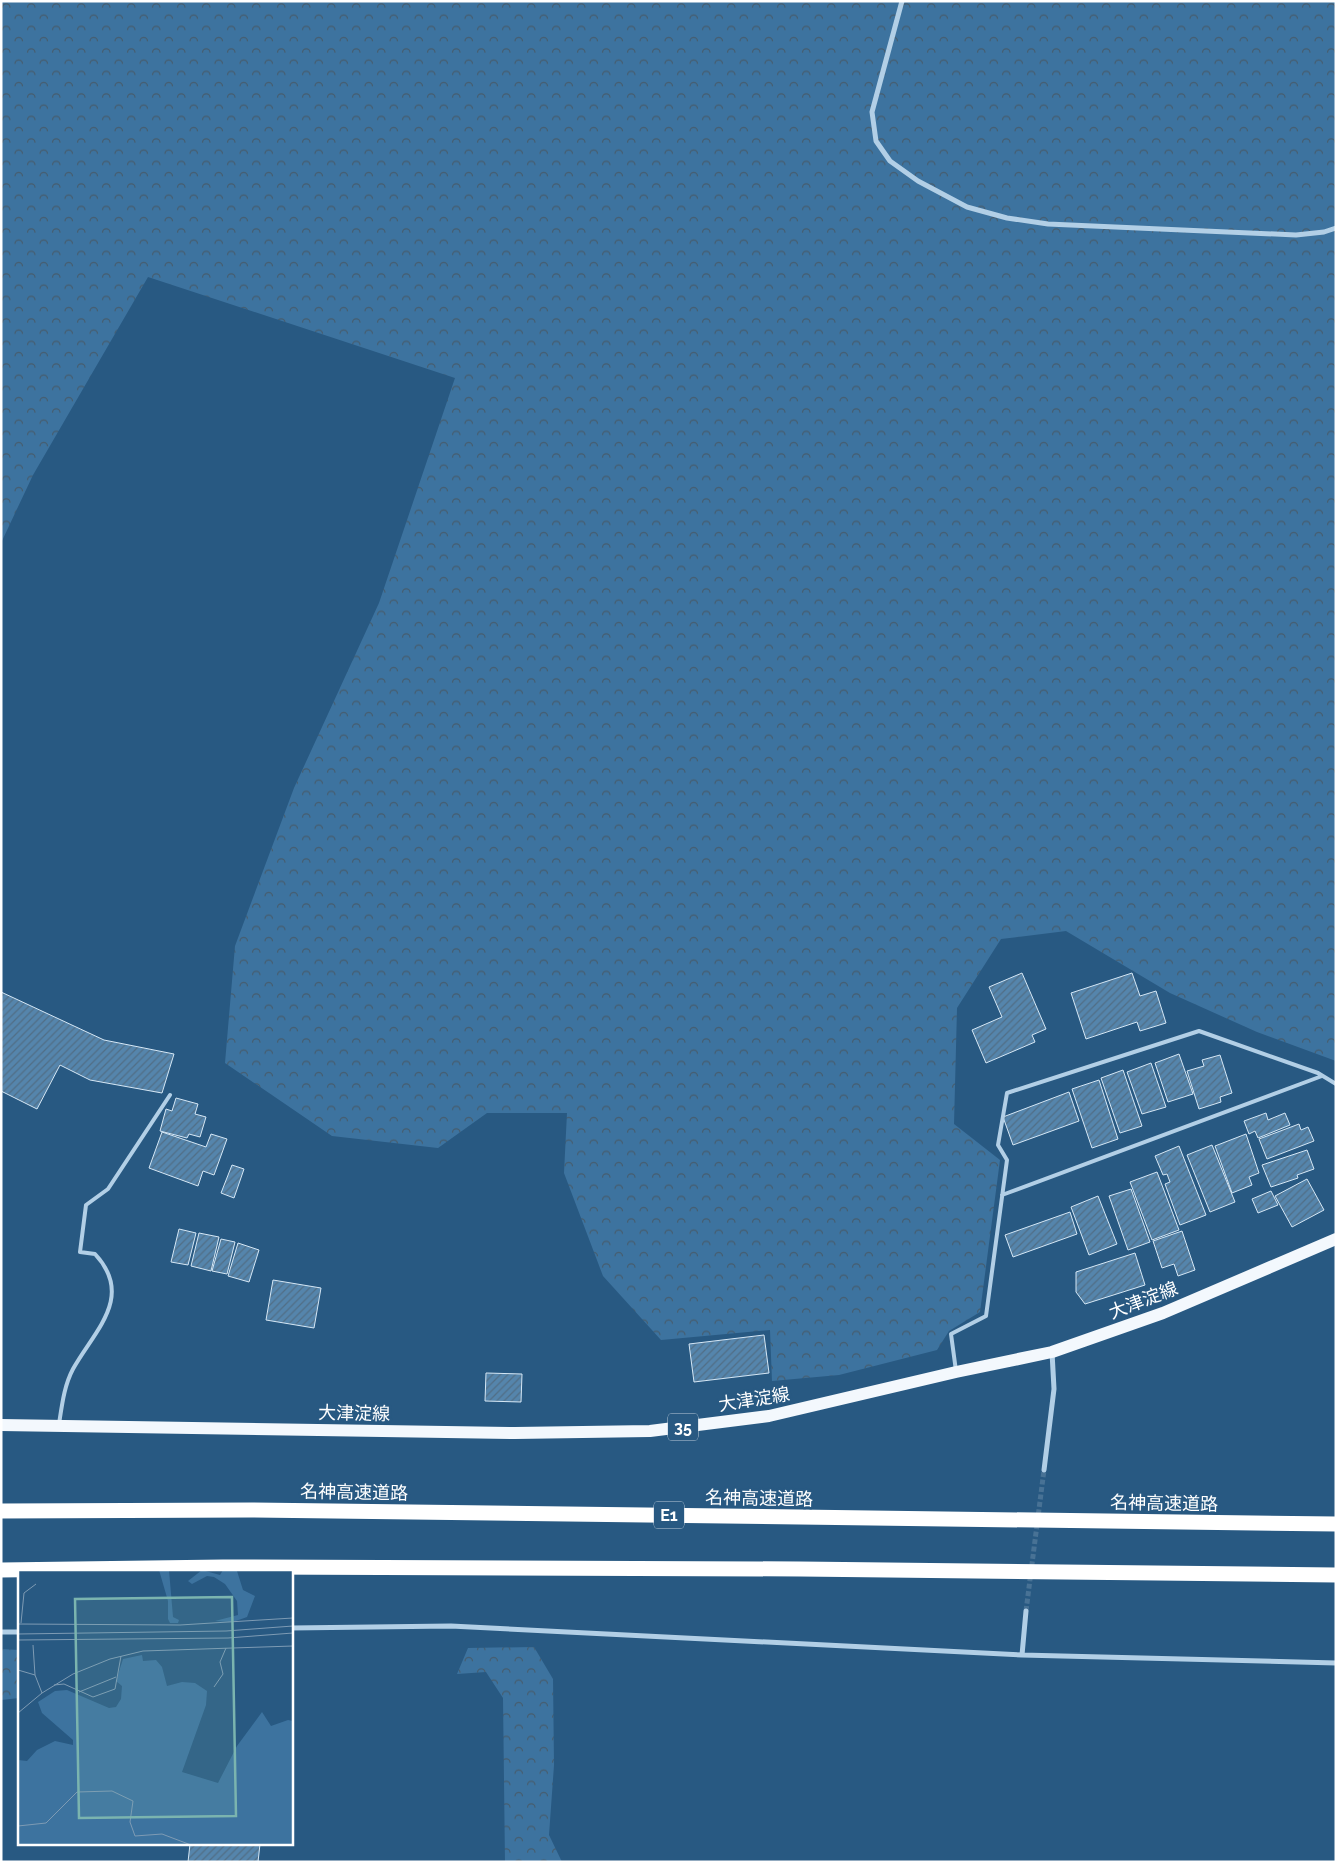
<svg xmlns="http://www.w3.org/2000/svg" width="1337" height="1863" font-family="Raleway,'Noto Sans JP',sans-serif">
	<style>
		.forest { fill: url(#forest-crowns) }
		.building { fill: url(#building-hatch); stroke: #d5e7f5 }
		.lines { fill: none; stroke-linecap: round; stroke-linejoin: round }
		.minor-tunnel { stroke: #487295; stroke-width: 5; stroke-dasharray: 5 2.5; stroke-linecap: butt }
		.service { stroke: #b2cfe6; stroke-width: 4 }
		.minor { stroke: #b2cfe6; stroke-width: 5 }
		.primary { stroke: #f3f8fd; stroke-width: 12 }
		.motorway { stroke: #fff; stroke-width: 15 }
		.labels { text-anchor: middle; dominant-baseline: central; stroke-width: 5; stroke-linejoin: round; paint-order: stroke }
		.shield { fill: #285982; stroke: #becdda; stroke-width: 1 }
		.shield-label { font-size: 16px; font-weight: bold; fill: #fff }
		.street-label { font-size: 18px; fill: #fff; stroke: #285982 }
		.inset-road { fill: none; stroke: #7e9bb4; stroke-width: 1 }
		.view { fill: #7bb4af; fill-opacity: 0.15; stroke: #7bb4af; stroke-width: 2.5 }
		.inset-edge { fill: none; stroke: #fff; stroke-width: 2.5 }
	</style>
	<defs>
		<pattern id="forest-crowns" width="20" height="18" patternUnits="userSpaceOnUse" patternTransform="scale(1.25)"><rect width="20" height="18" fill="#3d739f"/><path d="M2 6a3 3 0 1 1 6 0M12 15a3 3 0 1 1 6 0" fill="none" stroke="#465c6d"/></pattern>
		<pattern id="building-hatch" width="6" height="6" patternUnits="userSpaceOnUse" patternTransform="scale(1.25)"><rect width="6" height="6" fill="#5585ac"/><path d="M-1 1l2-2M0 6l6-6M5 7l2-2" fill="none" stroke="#516e86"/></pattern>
	</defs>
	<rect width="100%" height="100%" fill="#285982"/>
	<path class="forest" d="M1,1H1336V1061L1257,1032L1170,993L1066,931L1001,939L957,1008L954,1124L1000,1160L980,1312L949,1331L937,1350L839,1375L772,1381L770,1330L661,1340L603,1276L564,1173L567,1113H487L438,1148L332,1136L225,1063L235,946L294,788L379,603L455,378L148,277L33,475L1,543Z
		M534,1647L553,1679L554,1765L549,1835L562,1862H505L503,1698L486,1672L457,1674L468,1648Z
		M1,1649L19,1650V1698L1,1700Z"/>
	<path class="building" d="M1022,973L1046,1029L1032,1035L1035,1042L986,1063L972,1030L1002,1017L989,987Z
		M1132,973L1140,996L1156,991L1166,1023L1140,1031L1137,1022L1086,1039L1071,993Z
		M1,992L104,1040L174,1054L162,1093L90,1080L60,1065L37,1109L1,1091Z
		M1179,1054L1193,1094L1168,1102L1155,1063Z
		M1220,1055L1232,1093L1220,1097L1221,1102L1199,1109L1187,1071L1204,1066L1202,1060Z
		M1151,1063L1166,1107L1142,1114L1127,1072Z
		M1123,1070L1142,1126L1120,1133L1101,1078Z
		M1099,1080L1118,1139L1092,1148L1072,1089Z
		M1069,1092L1079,1121L1013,1145L1003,1117Z
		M176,1098L198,1104L195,1114L206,1117L200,1137L189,1134L187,1138L160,1131L166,1109L172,1111Z
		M1266,1113L1268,1120L1285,1113L1290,1125L1258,1138L1255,1131L1249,1134L1244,1121Z
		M1299,1124L1301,1130L1308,1127L1314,1141L1267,1159L1259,1139Z
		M162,1132L206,1147L211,1134L227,1139L214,1175L203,1171L198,1186L149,1168Z
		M1246,1134L1259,1173L1249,1177L1252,1185L1232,1193L1215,1146Z
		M1212,1145L1235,1202L1210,1212L1187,1155Z
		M1179,1146L1206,1215L1180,1225L1165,1184L1170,1182L1167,1174L1163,1175L1155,1156Z
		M1307,1150L1314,1169L1297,1175L1298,1178L1271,1187L1262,1165Z
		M232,1165L244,1169L234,1198L221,1193Z
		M1157,1172L1179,1230L1152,1240L1130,1182Z
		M1307,1179L1324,1210L1292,1227L1275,1196Z
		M1131,1189L1150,1242L1128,1250L1109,1196Z
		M1271,1191L1278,1205L1258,1213L1252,1199Z
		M1098,1196L1117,1244L1089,1255L1071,1207Z
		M1070,1212L1077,1234L1013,1257L1005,1235Z
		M179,1229L196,1233L188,1265L171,1262Z
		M1182,1231L1195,1270L1178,1276L1174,1264L1162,1268L1153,1241Z
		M199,1233L219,1237L211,1271L191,1266Z
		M221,1239L235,1242L227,1274L212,1271Z
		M238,1243L259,1250L249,1282L228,1276Z
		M1135,1253L1145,1285L1085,1304L1076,1292V1272Z
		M273,1280L321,1288L314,1328L266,1320Z
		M764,1335L769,1373L694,1382L689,1344Z
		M486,1373L522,1374L521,1402L485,1401Z
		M190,1844H260L258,1862H188Z"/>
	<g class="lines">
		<path class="minor-tunnel" d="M1026,1611L1044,1470"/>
		<path class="service" d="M1002,1195L1322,1076
			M956,1371L951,1334L986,1316L1007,1160L998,1145L1007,1093L1199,1031L1318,1073L1336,1084
			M59,1424C62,1405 64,1386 73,1369C94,1331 135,1297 95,1254L80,1252L86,1205L108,1189L170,1095"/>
		<path class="minor" d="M902,1L872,112L876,141L890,161L918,181L967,207L1007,218L1048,224L1296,235L1324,232L1336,228
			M1044,1470L1054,1389L1052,1352
			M291,1628L451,1626L1022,1655L1336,1663
			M1,1632H19
			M1022,1655L1026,1611"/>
		<path class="primary" d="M1,1425L515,1433L650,1431L769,1416L956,1372L1052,1352L1163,1313L1336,1239"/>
		<path class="motorway" d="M1,1511L252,1510L1336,1524
			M1,1570L223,1567L800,1569L1336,1575"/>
	</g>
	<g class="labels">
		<g class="shield">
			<rect x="668" y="1413.5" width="30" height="27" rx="4"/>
			<rect x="654" y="1501.5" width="30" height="27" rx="4"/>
		</g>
		<g class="shield-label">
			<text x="683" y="1427">35</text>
			<text x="669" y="1515">E1</text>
		</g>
		<g class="street-label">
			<text transform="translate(1143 1300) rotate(-21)">大津淀線</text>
			<text transform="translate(754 1399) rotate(-9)">大津淀線</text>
			<text transform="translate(354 1413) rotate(1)">大津淀線</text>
			<text transform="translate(354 1492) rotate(1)">名神高速道路</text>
			<text transform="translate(759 1498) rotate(1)">名神高速道路</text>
			<text transform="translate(1164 1503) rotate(1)">名神高速道路</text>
		</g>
	</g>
	<g transform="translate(18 1570)">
		<rect width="275" height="275" fill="#285982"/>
		<path d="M141,0H151L155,47L161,50L160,53H152L150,49V31ZM184,0L202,5L205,0L219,1L225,20L237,26L229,47L215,52L197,51L220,45L219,31L207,14L196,7L189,6L174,14L170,11ZM124,85L125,91L138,90L144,97L149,116L164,112L177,113L189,121L188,135L164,202L200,213L219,176L244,142L253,156L270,150L275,151V275H0V190L9,191L19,180L37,171L55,175V170L24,143L20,132L37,121L49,120L91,138L98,137L103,129L104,116L98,111L105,89Z" fill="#3d739f"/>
		<path class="inset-road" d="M3,53L6,23L18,14M0,54L162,55L275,48M0,64L208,61L275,56M0,70L210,68L275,63M15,75L17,105L24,123M0,100L17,105M36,115L46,114L75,127L97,119L103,86M196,117L205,104L202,92L208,78M61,122L98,107M0,143L24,123L55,104L92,89L125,81L275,76M0,256L28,253L59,222L94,221L115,231L112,252L117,266L144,264L173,275"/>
		<path class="view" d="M214,27L218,246L61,248L57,29Z"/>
		<rect width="275" height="275" class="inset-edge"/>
	</g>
	<rect width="1337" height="1863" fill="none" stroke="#ffffff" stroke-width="5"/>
</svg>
